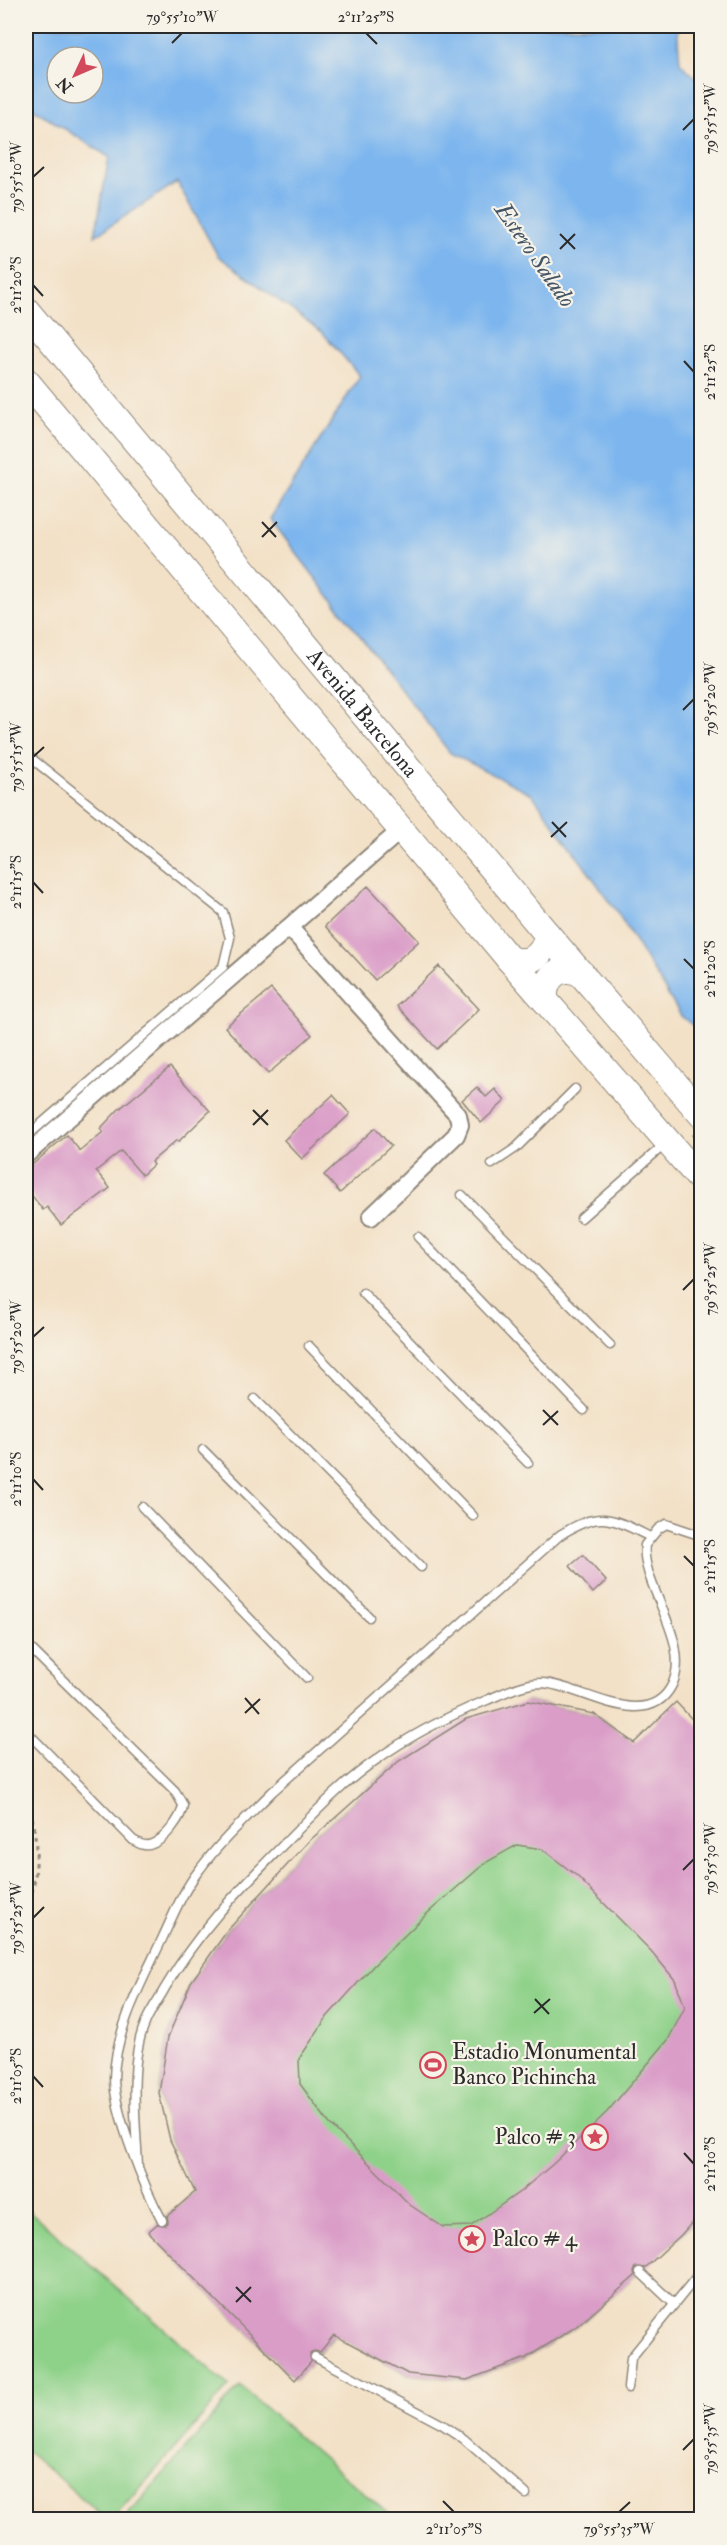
<svg xmlns="http://www.w3.org/2000/svg" width="727" height="2545" font-family="'IM FELL Double Pica',serif">
	<style>
		.green { fill: #8ed189; stroke: #5c7e5a; stroke-width: 1.5 }
		.water { fill: #7db6ee; stroke: #54708c; stroke-width: 1.5; fill-rule: evenodd }
		.building { fill: #da9dc8; fill-rule: evenodd }
		.lines { fill: none; stroke-linecap: round; stroke-linejoin: round }
		.service-casing { stroke: #8f8679; stroke-width: 11 }
		.minor-casing { stroke: #8f8679; stroke-width: 20 }
		.primary-casing { stroke: #8f8679; stroke-width: 28 }
		.path { stroke: #8f8679; stroke-width: 3; stroke-dasharray: 4.5 4.5; stroke-linecap: butt }
		.service { stroke: #fff; stroke-width: 8 }
		.minor { stroke: #fff; stroke-width: 16 }
		.primary { stroke: #fff; stroke-width: 26 }
		.ticks { fill: none; stroke: #2b2b2b; stroke-width: 2 }
		.labels { text-anchor: middle; dominant-baseline: central; stroke-width: 4.5; stroke-linejoin: round; paint-order: stroke }
		.street-label { font-size: 22px; fill: #2b2b2b; stroke: #f7f3e8 }
		.poi-label { font-size: 22px; fill: #2b2b2b; stroke: #f7f3e8; text-anchor: start }
		.water-label { font-size: 24px; font-style: italic; fill: #456; stroke: #f7f3e8 }
		.neatline { fill: none; stroke: #2b2b2b; stroke-width: 2 }
		.ticks-label { font-size: 15px; text-anchor: middle; fill: #2b2b2b }
	</style>
	<rect width="100%" height="100%" fill="#f7f3e8"/>
	<filter id="ink" filterUnits="userSpaceOnUse"><feTurbulence type="fractalNoise" baseFrequency=".0167" numOctaves="2"/><feDisplacementMap in="SourceGraphic" scale="12" xChannelSelector="R" yChannelSelector="G"/><feConvolveMatrix kernelMatrix="1 2 1 2 8 2 1 2 1" color-interpolation-filters="sRGB"/></filter>
	<filter id="wash" filterUnits="userSpaceOnUse"><feTurbulence type="fractalNoise" baseFrequency=".008" numOctaves="4" result="noise"/><feDisplacementMap in="SourceGraphic" scale="24" xChannelSelector="R" yChannelSelector="G"/><feGaussianBlur stdDeviation="1.35" result="paint"/><feColorMatrix in="noise" values="0 0 0 0 0 0 0 0 0 0 0 0 0 0 0 0 0 1.4 0 .05"/><feComposite in="paint" operator="in"/></filter>
	<g filter="url(#wash)">
		<rect width="100%" height="100%" fill="#f3e1c7"/>
		<path class="green" d="M528,1701L594,1714L634,1743L702,1730V2212L681,2235L579,2325L526,2358L467,2380L408,2374L335,2335L295,2380L149,2232L195,2192L170,2140L159,2093L168,2037L191,1982L227,1931L308,1842L399,1761Z
			M26,2208L229,2386L113,2519H106L26,2450Z
			M240,2386L394,2519H124Z"/>
		<path class="water" d="M26,26H677L680,63L702,83L701,1032L681,1016L616,910L532,794L450,753L270,519L360,376L322,332L218,256L177,182L95,236L109,157L26,104ZM57,57H93V93H57Z"/>
		<g id="blocks">
			<path class="building" d="M368,886L419,941L375,980L325,926Z
				M439,966L479,1009L437,1049L397,1006Z
				M271,989L312,1035L268,1074L225,1027Z
				M170,1067L210,1111L178,1142L177,1140L151,1162L153,1165L142,1175L121,1151L96,1171L110,1188L61,1225L47,1207L43,1210L26,1188V1170L67,1135L80,1151L103,1132L100,1129L118,1110Z
				M477,1087L486,1097L495,1089L505,1101L481,1123L462,1100Z
				M333,1095L350,1114L302,1159L284,1140Z
				M375,1128L391,1146L340,1193L324,1175Z
				M583,1555L606,1581L593,1593L570,1566Z
				M528,1701L594,1714L634,1743L676,1702L702,1730V2207L695,2209L694,2214L696,2218L681,2235L645,2268L636,2267L634,2271L635,2276L579,2325L526,2358L467,2380L408,2374L334,2335L320,2352L314,2351L310,2354L311,2362L295,2380L148,2232L157,2224L165,2225L168,2221L167,2216L195,2192L170,2140L159,2093L168,2037L191,1982L227,1931L308,1842L399,1761L466,1719ZM517,1845L542,1849L577,1876L651,1951L675,1980L685,2007L668,2040L607,2112L553,2164L521,2191L471,2226L443,2227L410,2205L329,2123L300,2084L299,2059L327,2017L374,1965L430,1911L485,1863Z"/>
		</g>
	</g>
	<g filter="url(#ink)">
		<use href="#blocks" fill-opacity="0" stroke="#8f8679" stroke-width="1.5"/>
		<g class="lines">
			<defs>
				<path id="service" d="M26,754L223,912L230,938L223,967L26,1137
					M492,1164L516,1148L575,1089
					M462,1195L610,1345
					M581,1218L665,1144
					M418,1237L584,1410
					M363,1293L528,1463
					M309,1346L473,1516
					M255,1399L421,1567
					M203,1450L369,1617
					M142,1507L307,1678
					M26,1644L175,1791L183,1805C182,1818 164,1840 152,1844C145,1847 140,1844 133,1840L26,1731
					M138,2166C136,2124 128,2060 146,2021C151,2010 159,1999 165,1988C199,1930 236,1893 282,1846C312,1816 341,1784 376,1760C409,1736 449,1716 487,1700C504,1693 523,1683 542,1683C578,1684 647,1735 672,1685C693,1642 640,1585 645,1545L658,1529L666,1524L702,1536
					M700,2213L702,2215
					M162,2220C145,2189 114,2113 114,2078C115,2029 143,1980 163,1937C174,1913 184,1889 200,1869C221,1841 247,1817 272,1792L560,1535C600,1510 610,1517 650,1537
					M640,2272L674,2304
					M315,2357L443,2425L464,2439L526,2494
					M628,2388L631,2358L702,2270"/>
				<path id="minor" d="M290,928L458,1115L460,1125L456,1135L371,1217
					M26,1155L401,830"/>
				<g id="primary">
					<path id="s1" d="M26,310L547,934L702,1115"/>
					<path d="M26,381L509,959L702,1181"/>
					<path d="M509,959C530,966 545,955 547,934"/>
					<path d="M545,1000C543,977 560,963 582,974"/>
				</g>
			</defs>
			<use href="#service" class="service-casing"/>
			<use href="#minor" class="minor-casing"/>
			<use href="#primary" class="primary-casing"/>
			<path class="path" d="M693,1134L702,1144
				M26,1791C37,1832 42,1871 26,1911"/>
			<use href="#service" class="service"/>
			<use href="#minor" class="minor"/>
			<use href="#primary" class="primary"/>
		</g>
	</g>
	<path class="ticks" d="M366,33L377,44M172,43L182,33M683,130L694,119M33,177L44,167M560,234L575,249M560,249L575,234M33,285L43,296M684,361L694,372M262,522L276,537M262,537L277,522M683,710L694,699M33,757L44,747M552,822L566,837M551,837L567,822M33,882L43,893M684,959L694,969M253,1110L268,1125M253,1125L268,1110M683,1290L694,1279M33,1337L44,1327M543,1410L558,1425M543,1425L558,1411M33,1479L43,1490M684,1556L694,1566M245,1698L259,1714M245,1713L260,1699M683,1870L694,1859M33,1918L44,1907M535,1999L549,2014M534,2013L550,1999M33,2076L43,2087M684,2153L694,2164M236,2287L251,2302M236,2302L251,2287M683,2450L694,2439M443,2501L454,2512M619,2512L630,2502"/>
	<defs>
		<symbol id="stadium-ring" viewBox="-11 -11 22 22"><circle r="9.5" fill="#f7f3e8" stroke="#d1495b" stroke-width="1.5"/><path d="M0-5a6.5 5 0 1 0 0 10a6.5 5 0 1 0 0-10ZM-3.5-1.8h7v3.6h-7Z" fill="#d1495b"/></symbol>
		<symbol id="sight-ring" viewBox="-11 -11 22 22"><circle r="9.5" fill="#f7f3e8" stroke="#d1495b" stroke-width="1.5"/><path d="M0-6L1.8-2.2L6-1.7L2.9 1.2L3.7 5.4L0 3.3L-3.7 5.4L-2.9 1.2L-6-1.7L-1.8-2.2Z" fill="#d1495b"/></symbol>
	</defs>
	<g fill-rule="evenodd">
		<use href="#stadium-ring" x="418" y="2050" width="30" height="30"/>
		<use href="#sight-ring" x="580" y="2122" width="30" height="30"/>
		<use href="#sight-ring" x="457" y="2224" width="30" height="30"/>
	</g>
	<g class="labels">
		<g class="street-label">
			<text stroke="none"><textPath href="#s1" startOffset="525">Avenida Barcelona</textPath></text>
		</g>
		<g class="poi-label">
			<text x="452" y="2052">Estadio Monumental<tspan x="452" dy="25">Banco Pichincha</tspan></text>
			<text x="576" y="2137" text-anchor="end">Palco # 3</text>
			<text x="492" y="2239">Palco # 4</text>
		</g>
		<g class="water-label">
			<text transform="translate(535 255) rotate(55)">Estero Salado</text>
		</g>
	</g>
	<rect width="727" height="2545" fill="none" stroke="#f7f3e8" stroke-width="66"/>
	<g transform="translate(75 75) rotate(226)"><circle r="28" fill="#f7f3e8" stroke="#a5a39c" stroke-width="1.5"/>
	<path d="M0-4.5L10 22L0 15L-10 22Z" fill="#d1495b"/>
	<text y="-9" font-size="16" font-weight="bold" text-anchor="middle" fill="#2b2b2b">N</text>
	</g>
	<rect x="33" y="33" width="661" height="2479" class="neatline"/>
	<g class="ticks-label">
		<text x="182" y="22">79°55'10"W</text>
		<text x="366" y="22">2°11'25"S</text>
		<text transform="translate(710 119) rotate(-90)" y="5">79°55'15"W</text>
		<text transform="translate(16 177) rotate(-90)" y="5">79°55'10"W</text>
		<text transform="translate(16 285) rotate(-90)" y="5">2°11'20"S</text>
		<text transform="translate(710 372) rotate(-90)" y="5">2°11'25"S</text>
		<text transform="translate(710 699) rotate(-90)" y="5">79°55'20"W</text>
		<text transform="translate(16 757) rotate(-90)" y="5">79°55'15"W</text>
		<text transform="translate(16 882) rotate(-90)" y="5">2°11'15"S</text>
		<text transform="translate(710 969) rotate(-90)" y="5">2°11'20"S</text>
		<text transform="translate(710 1279) rotate(-90)" y="5">79°55'25"W</text>
		<text transform="translate(16 1337) rotate(-90)" y="5">79°55'20"W</text>
		<text transform="translate(16 1479) rotate(-90)" y="5">2°11'10"S</text>
		<text transform="translate(710 1566) rotate(-90)" y="5">2°11'15"S</text>
		<text transform="translate(710 1859) rotate(-90)" y="5">79°55'30"W</text>
		<text transform="translate(16 1918) rotate(-90)" y="5">79°55'25"W</text>
		<text transform="translate(16 2076) rotate(-90)" y="5">2°11'05"S</text>
		<text transform="translate(710 2164) rotate(-90)" y="5">2°11'10"S</text>
		<text transform="translate(710 2439) rotate(-90)" y="5">79°55'35"W</text>
		<text x="454" y="2534">2°11'05"S</text>
		<text x="619" y="2534">79°55'35"W</text>
	</g>
</svg>
